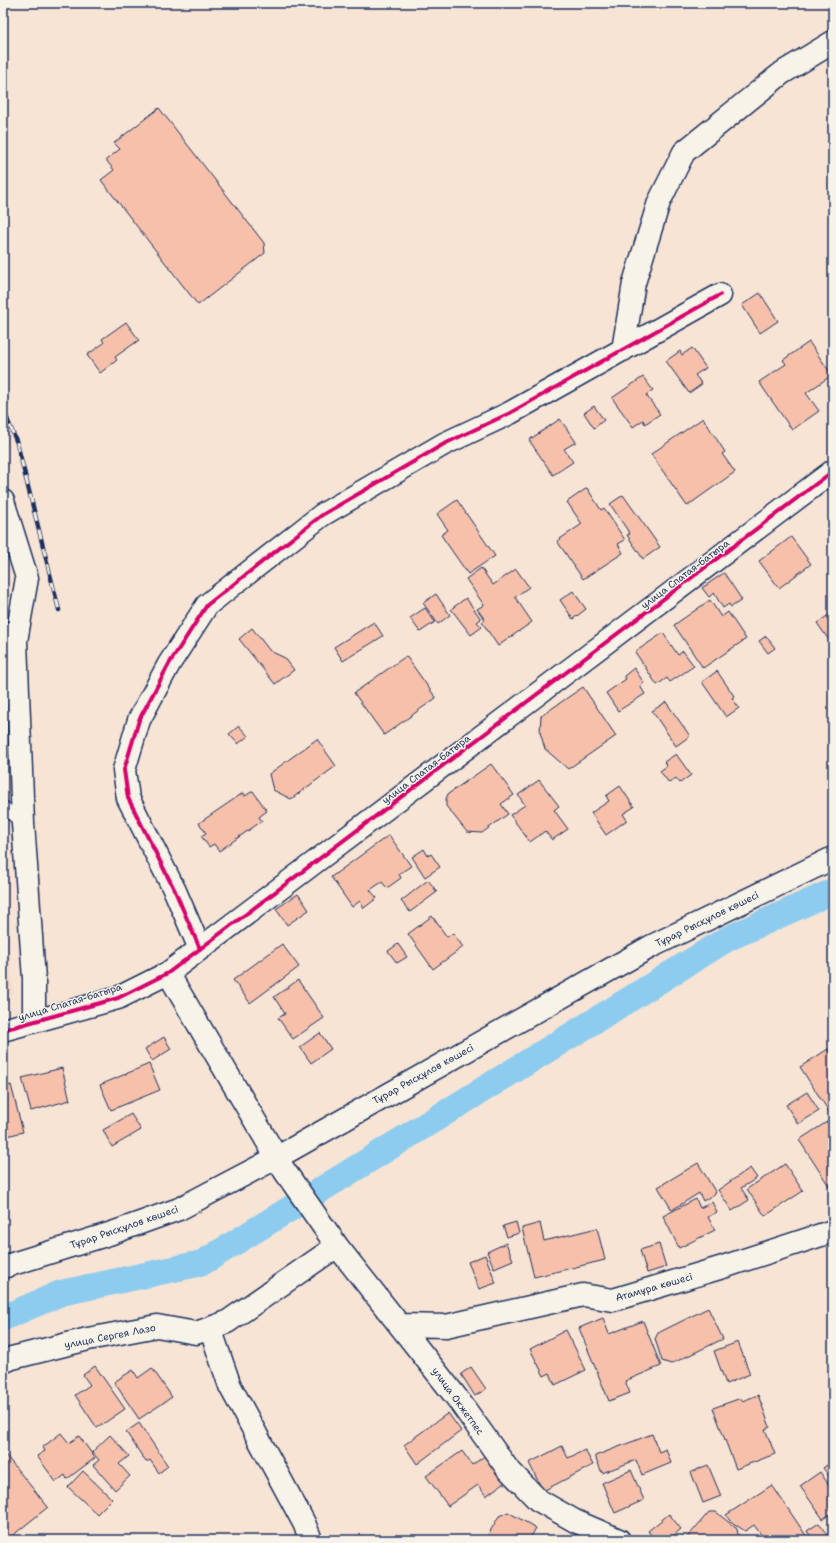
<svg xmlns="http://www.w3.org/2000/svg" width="836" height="1543" font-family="'Shantell Sans',sans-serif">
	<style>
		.built { fill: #f7d9c8 }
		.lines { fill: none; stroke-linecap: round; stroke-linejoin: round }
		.canal { stroke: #8eccef; stroke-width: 26 }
		.building { fill: #f7c0aa; stroke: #1b2f5e }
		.service-casing { stroke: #1b2f5e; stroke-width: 15 }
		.minor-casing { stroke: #1b2f5e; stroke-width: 25 }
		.service { stroke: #f7f3e8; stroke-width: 12 }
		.minor { stroke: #f7f3e8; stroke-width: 22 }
		.rail-casing { stroke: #1b2f5e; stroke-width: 4.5 }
		.rail { stroke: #f7f3e8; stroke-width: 3; stroke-dasharray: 9; stroke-linecap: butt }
		.cycleway-casing { stroke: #f7f3e8; stroke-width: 6 }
		.cycleway { stroke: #d6006c; stroke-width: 4 }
		.labels { text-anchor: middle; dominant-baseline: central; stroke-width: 3; stroke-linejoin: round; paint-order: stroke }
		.street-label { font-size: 10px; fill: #1b2f5e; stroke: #f7f3e8 }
	</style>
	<rect width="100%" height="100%" fill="#f7e4d5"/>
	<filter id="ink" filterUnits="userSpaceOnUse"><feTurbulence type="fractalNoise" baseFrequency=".025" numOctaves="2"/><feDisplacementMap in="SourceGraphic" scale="8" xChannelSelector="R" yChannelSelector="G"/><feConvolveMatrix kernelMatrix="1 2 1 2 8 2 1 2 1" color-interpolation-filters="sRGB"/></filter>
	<g filter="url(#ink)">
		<path class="built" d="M3,862L13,994L3,997Z"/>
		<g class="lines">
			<path class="canal" d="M3,1318L61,1293L202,1263L727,939L833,891"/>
		</g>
		<path class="building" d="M159,108L264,243L265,253L198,305L101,180L114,170L106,160L120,149L114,143Z
			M760,293L778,321L760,333L742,305Z
			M126,322L139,340L115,357L117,360L100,373L87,355L104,343L102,339Z
			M809,342L832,375L806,393L819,411L792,430L759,382L786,364L783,360Z
			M692,348L706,368L695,375L702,384L689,393L666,361L680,351L682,355Z
			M643,377L653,390L646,395L660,414L645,424L643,420L633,427L612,398Z
			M594,406L604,420L594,428L584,413Z
			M703,418L725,452L722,454L735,472L687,506L651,454Z
			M560,419L576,442L564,449L573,462L553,475L529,440Z
			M587,488L601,510L604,508L625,540L618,544L623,553L583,579L557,541L582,524L567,502Z
			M623,495L660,547L643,559L627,535L630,534L610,504Z
			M457,500L495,556L468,574L441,535L448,530L437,514Z
			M791,537L811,564L779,588L759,561Z
			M481,568L493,585L516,569L529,587L515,597L532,622L498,646L482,622L485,620L477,609L484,605L466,579Z
			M724,573L742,600L731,607L729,604L723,608L714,593L709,597L702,588Z
			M573,591L586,609L573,619L560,600Z
			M436,594L450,615L438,624L423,603Z
			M466,598L481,619L477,622L482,627L471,635L451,609Z
			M710,600L721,617L728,612L746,639L703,668L674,625Z
			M425,608L435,622L420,632L410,618Z
			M833,612V642L831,643L817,623Z
			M374,622L383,636L343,661L334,647Z
			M252,628L270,651L285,658L294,670L275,684L239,639Z
			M663,633L678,655L683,651L694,666L670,682L667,678L657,685L635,652Z
			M766,636L775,648L768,653L759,641Z
			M406,656L436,698L384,735L354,693Z
			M634,668L644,683L640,686L645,694L618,711L606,693L626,679L624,676Z
			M717,671L734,696L732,698L739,708L726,717L702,682Z
			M583,687L616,736L568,769L545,749L540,732L541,716Z
			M666,702L690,736L676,746L652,711Z
			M239,726L248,736L238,744L229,734Z
			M317,739L336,766L291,799L273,790L269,774Z
			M676,754L691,775L680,783L676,778L669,783L660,771L667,766L664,762Z
			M491,764L514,795L501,804L508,814L482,833L467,832L446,806V799L448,794Z
			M539,780L559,806L554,810L568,829L552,840L545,831L530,842L510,815L525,805L518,795Z
			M620,786L634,807L623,814L627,820L606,835L591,813L609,801L606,796Z
			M253,791L267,811L259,817L262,821L219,851L214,844L209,847L201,836L206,833L199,823L243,793L245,796Z
			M389,835L411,866L399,874L401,878L387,888L382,882L370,890L377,898L364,908L360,901L352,907L331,877Z
			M424,849L428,856L431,854L440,867L425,877L412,857Z
			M428,880L437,892L410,912L401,901Z
			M298,894L309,910L287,925L276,909Z
			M432,916L447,937L453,933L463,947L433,969L408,934Z
			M282,944L299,967L250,1003L233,980Z
			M398,944L407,957L397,963L388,951Z
			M298,980L324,1018L293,1039L278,1018L285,1014L274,997Z
			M320,1033L331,1049L311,1063L300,1047Z
			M164,1037L171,1049L152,1061L145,1049Z
			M828,1049L833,1057V1110L830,1113L800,1067Z
			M149,1064L160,1090L111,1110L100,1085Z
			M62,1068L70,1100L31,1111L22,1078Z
			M11,1085L23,1132L3,1137V1087Z
			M807,1092L819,1111L798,1124L786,1105Z
			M131,1114L141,1130L112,1147L103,1130Z
			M833,1118V1192L799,1140Z
			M698,1163L716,1193L703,1201L699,1193L672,1210L658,1187Z
			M785,1164L803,1191L765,1216L747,1189Z
			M750,1168L757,1178L741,1188L749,1200L732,1211L718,1190Z
			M696,1199L700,1208L712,1202L717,1212L708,1217L715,1230L679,1248L663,1216Z
			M516,1222L519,1233L507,1237L503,1226Z
			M540,1223L544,1241L597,1228L605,1260L534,1277L522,1228Z
			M506,1243L513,1260L494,1268L487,1252Z
			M659,1244L666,1267L647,1273L640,1250Z
			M485,1255L496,1283L479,1289L468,1262Z
			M708,1308L723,1339L671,1364L662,1361L655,1339L658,1333Z
			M603,1318L609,1334L643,1321L661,1366L625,1381L630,1393L609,1401L579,1328Z
			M566,1330L586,1370L555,1385L550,1373L544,1376L530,1349Z
			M738,1342L750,1374L726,1384L714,1351Z
			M95,1366L125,1409L97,1428L75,1395L90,1385L83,1375Z
			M471,1367L486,1389L475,1396L461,1374Z
			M152,1368L172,1397L139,1419L114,1382L133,1370L138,1378Z
			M758,1395L770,1427L765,1429L775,1454L736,1469L713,1408L741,1398L742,1401Z
			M448,1413L461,1431L417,1464L404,1445Z
			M139,1423L168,1466L159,1473L150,1460L146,1462L126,1432Z
			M61,1433L69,1443L79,1436L95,1458L67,1479L65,1475L56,1482L37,1456L45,1451L43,1447Z
			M652,1434L659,1452L666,1449L671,1463L642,1475L636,1460L602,1473L595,1456Z
			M110,1435L129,1456L119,1464L130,1476L115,1490L93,1465L99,1460L92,1452Z
			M562,1446L568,1458L585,1450L593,1465L543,1491L529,1463Z
			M462,1451L472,1465L486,1455L505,1482L486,1496L478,1485L448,1506L426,1476Z
			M3,1452L48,1507L7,1540H3Z
			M833,1461V1481L823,1468Z
			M708,1465L721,1496L703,1503L691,1472Z
			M631,1470L644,1500L615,1513L602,1483Z
			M83,1471L112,1499L97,1514L68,1487Z
			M820,1472L833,1491V1512L823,1519L800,1486Z
			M772,1485L809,1540H765L754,1525L745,1531L730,1521L726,1515Z
			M508,1512L536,1528L529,1540H485L499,1516Z
			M709,1512H716L737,1529L738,1535L734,1540H685Z
			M669,1514L681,1529L668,1540H655L648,1531Z
			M819,1523L830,1540H813L807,1531Z"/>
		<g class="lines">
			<defs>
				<path id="service" d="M3,807L23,823"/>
				<path id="minor" d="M623,350L634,283L659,202L684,152L782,73L833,42
					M3,501L27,578L16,641L23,823L34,979V1021
					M200,949L175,891L128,798L124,770L139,720L169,664L207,605L322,515L444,444L510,413L720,295
					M168,973L284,1170L337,1246L457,1398L507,1468L538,1500L575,1521L619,1540
					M3,1030L118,998L168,973L833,471
					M3,1267L112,1233L179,1209L276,1158L650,947L833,858
					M400,1325L446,1326L583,1295L613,1300L723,1267L833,1231
					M210,1328L230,1386L304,1523L311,1540
					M3,1362L12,1358L88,1339L157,1326L196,1333L227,1322L337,1246"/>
			</defs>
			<use href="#service" class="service-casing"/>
			<use href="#minor" class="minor-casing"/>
			<use href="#service" class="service"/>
			<use href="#minor" class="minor"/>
			<defs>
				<path id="rail" d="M3,409L17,443L59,610"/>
			</defs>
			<use href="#rail" class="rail-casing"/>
			<use href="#rail" class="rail"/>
			<defs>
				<path id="cycleway" d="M200,949L175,891L128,798L124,770L139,720L169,664L207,605L322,515L444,444L510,413L720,295
					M3,1030L118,998L168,973L833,471"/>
			</defs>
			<use href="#cycleway" class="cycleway-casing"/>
			<use href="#cycleway" class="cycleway"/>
		</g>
	</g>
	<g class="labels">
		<g class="street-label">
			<text transform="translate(685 574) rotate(-37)">улица Спатая-батыра</text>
			<text transform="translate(426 769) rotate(-37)">улица Спатая-батыра</text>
			<text transform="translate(707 919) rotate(-26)">Тұрар Рысқұлов көшесі</text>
			<text transform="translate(70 1002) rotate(-17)">улица Спатая-батыра</text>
			<text transform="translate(423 1074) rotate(-29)">Тұрар Рысқұлов көшесі</text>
			<text transform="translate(124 1227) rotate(-19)">Тұрар Рысқұлов көшесі</text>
			<text transform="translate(654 1287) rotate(-16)">Атамұра көшесі</text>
			<text transform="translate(110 1336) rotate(-11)">улица Сергея Лазо</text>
			<text transform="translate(458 1401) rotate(54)">улица Окжетпес</text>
		</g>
	</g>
	<rect width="836" height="1543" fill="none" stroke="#f7f3e8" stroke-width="16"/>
	<rect x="8" y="8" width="820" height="1527" fill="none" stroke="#1b2f5e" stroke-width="1.5" filter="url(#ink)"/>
</svg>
